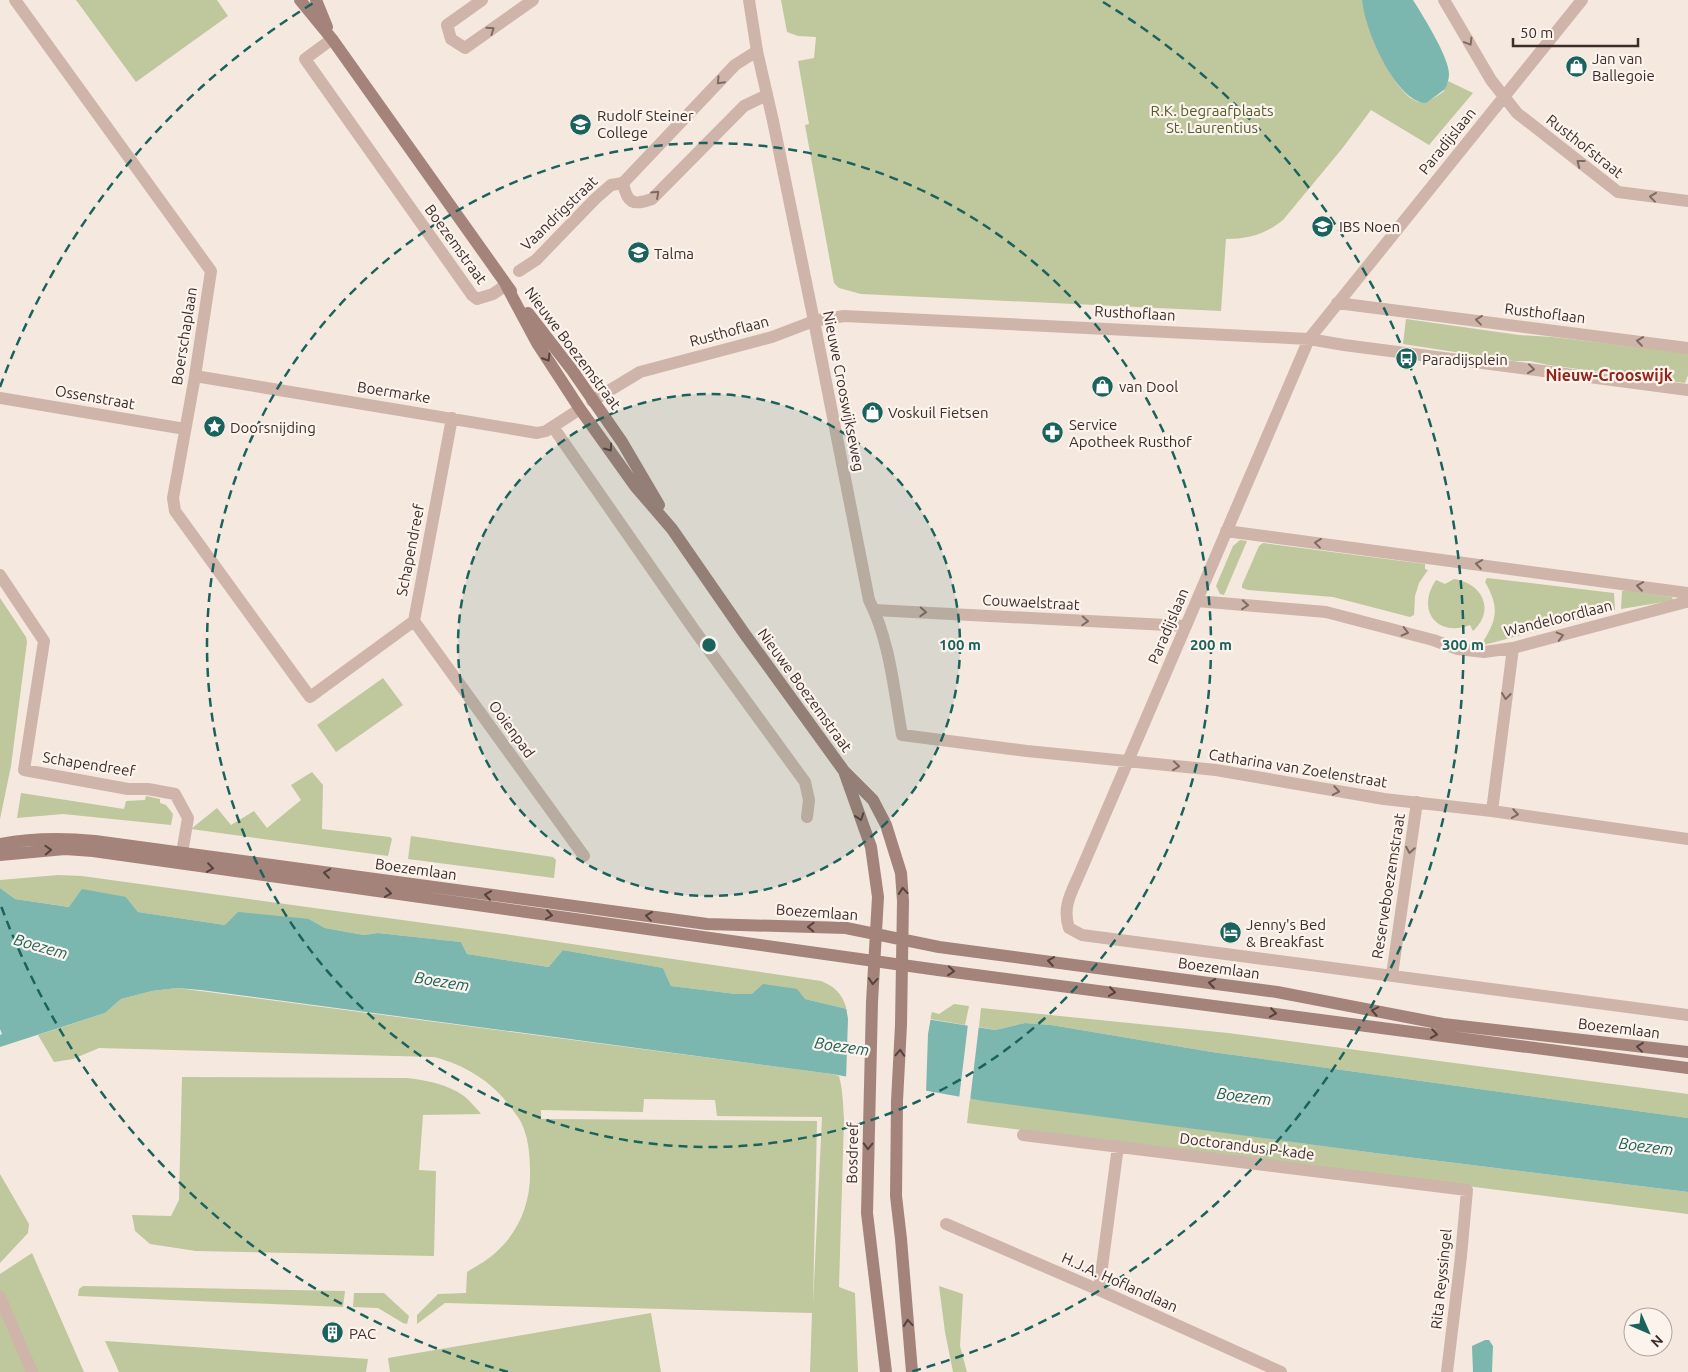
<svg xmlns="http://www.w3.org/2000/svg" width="1688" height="1372" font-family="Ubuntu,sans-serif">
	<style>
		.green { fill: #bfc79d; fill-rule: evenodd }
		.water { fill: #7bb6af }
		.pier { fill: #f5e8df }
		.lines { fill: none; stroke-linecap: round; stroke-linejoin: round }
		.pedestrian { stroke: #cfb5a9; stroke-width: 12 }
		.minor { stroke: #cfb5a9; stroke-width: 12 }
		.tertiary { stroke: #cfb5a9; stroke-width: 12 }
		.secondary { stroke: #a4837a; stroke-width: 12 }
		.oneway { stroke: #7e6a63 }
		.oneway2 { stroke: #56423e }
		.ring { fill: none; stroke: #1a635c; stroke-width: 2.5; stroke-dasharray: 9 6 }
		.labels { text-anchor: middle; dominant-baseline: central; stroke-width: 4.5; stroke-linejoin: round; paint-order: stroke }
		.poi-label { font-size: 15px; fill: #3c2d2a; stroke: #fcf3ed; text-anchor: start }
		.park-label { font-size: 15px; fill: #525d2b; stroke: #fcf3ed }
		.street-label { font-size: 15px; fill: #3c2d2a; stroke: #fcf3ed }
		.neighbourhood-label { font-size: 16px; font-weight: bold; fill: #94241a; stroke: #fcf3ed }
		.water-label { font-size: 16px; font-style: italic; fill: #1a635c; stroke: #fcf3ed }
		.centre { fill: #1a635c; stroke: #fcf3ed; stroke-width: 2.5 }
		.ring-label { font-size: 15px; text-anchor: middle; font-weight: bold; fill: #1a635c; stroke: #fcf3ed; stroke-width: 4.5; stroke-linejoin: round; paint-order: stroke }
	</style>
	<rect width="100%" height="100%" fill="#f5e8df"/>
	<path class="green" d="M76,0H217L228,16L136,82Z
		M781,0H1362C1364,23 1395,99 1420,102C1426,103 1440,95 1444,91L1448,81L1473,93L1429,145L1371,110L1341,150L1283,220C1266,234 1248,239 1226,239L1221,311L861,294L839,288L834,283L805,125L809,124L798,61L814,58L816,37L798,36L787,32Z
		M1406,319L1519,335L1552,337L1688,353V375L1685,383L1548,365L1530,361H1514L1403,344Z
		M1240,540L1247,541L1224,595L1220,594L1216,586L1233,546Z
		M1263,543L1425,564V569L1428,570L1419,583L1415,596L1414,615L1410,617L1333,597L1248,590L1242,588V585L1259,546Z
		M1487,578L1614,593L1615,610L1484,645L1482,643C1498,619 1499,606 1485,582Z
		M1454,579C1482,583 1496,610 1473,631L1470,625C1436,638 1416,609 1436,580L1445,584Z
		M1626,590L1672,597L1673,599L1670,601L1621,609L1622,591Z
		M0,598L26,637L27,642L11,766L0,819Z
		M383,678L403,705L336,752L317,725Z
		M312,772L323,785L322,829L390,837L392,839L388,856L191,829L217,808L231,825L254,811L267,828L301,800L291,785Z
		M21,793L124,809L126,801L145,800L146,796L160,799V803L166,805L173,814L171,825L63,814L17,818Z
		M411,836L553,857L556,860L554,878L408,859Z
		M58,875L82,876L511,935L821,981C837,988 841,993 847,1009L805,999L752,994H736L671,986L663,968L563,950L550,967L467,954L461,942L378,933L364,935L325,928L309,919L225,925L138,912L126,897L70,907L15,899L0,888V880Z
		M177,988L832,1074L839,1076C843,1091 843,1105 844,1119L839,1287L855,1293L858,1372H810L812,1313L445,1303L417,1324V1315L438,1294L466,1293L467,1272C471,1269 476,1267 480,1264C489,1259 499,1250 506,1242C523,1222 531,1196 530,1170C530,1154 528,1136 521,1122C518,1116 513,1111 510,1106C491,1081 465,1065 434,1057L99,1048L73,1059L54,1062L38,1035L105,1013L121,999L152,991ZM644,1099L715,1100L717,1116L822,1117L813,1304L817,1121L541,1119V1110L643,1112Z
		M954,1004L969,1006L965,1025L930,1019L932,1012L939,1014Z
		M981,1008L1228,1033L1688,1094V1118L1212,1052L1051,1025L1025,1023L995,1030L979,1027Z
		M182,1077L406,1078C426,1080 447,1084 464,1096C470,1101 476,1108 481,1114L423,1115L419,1170L436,1171L434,1256L196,1251L150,1244L135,1231L132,1215L171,1216L179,1200Z
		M970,1098L1375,1153L1688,1192V1214L967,1123Z
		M0,1174L29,1224L28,1233L0,1263Z
		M32,1253L84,1372H0V1274Z
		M83,1286L345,1291L343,1307L78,1296L79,1289Z
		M939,1286L963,1294L960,1346L967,1372H953L945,1332Z
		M354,1293H384L409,1316L407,1324L403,1323L378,1308L353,1307Z
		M651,1313L661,1372H390L388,1358Z
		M105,1341L368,1359L366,1372H119Z"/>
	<path class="water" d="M1362,0H1413C1423,16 1449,57 1449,74C1449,79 1447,85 1445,89C1444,90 1429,101 1426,103C1395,102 1364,27 1362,0Z
		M0,888L15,899L69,907L82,889L126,897L138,912L225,925L238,912L309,919L325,928L364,935L378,933L461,942L467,954L549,967L563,950L663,968L671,986L736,994H752L763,984L797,989L805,999L847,1009L857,1008L995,1030L1025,1023L1051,1025L1212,1052L1688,1118V1192L1375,1153L984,1101L832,1074L201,990L177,988L152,991L121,999L105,1013L0,1047V1035L2,1034L0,1029Z
		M1485,1340H1489L1493,1346L1492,1372H1473L1472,1346Z"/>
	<path class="pier" d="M857,1005L931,1017L928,1034L926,1094L846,1080L848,1019L846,1007Z
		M968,1024L979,1025L970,1101L959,1099Z"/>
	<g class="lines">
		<path class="pedestrian" d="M519,271L536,260L595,199L611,185L623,183"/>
		<path class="minor" d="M15,0L211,271L195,376L173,498L175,511L310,697L414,621L452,418
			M482,0L447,25L451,39L465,48L533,0
			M1444,0L1491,80L1517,113L1618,192L1688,201
			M1582,0L1309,339L1079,875C1071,893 1062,908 1069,928L1082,935L1688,1015
			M332,39L305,59L472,295L477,299L493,294L506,285
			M757,51L735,65L623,183C627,203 633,206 652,199L744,106L767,95
			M1337,303L1688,348
			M195,376L537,433L546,431L580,409
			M1688,390L1344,345L1309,339L844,316L814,321L869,600C890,641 894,691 902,735L1027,751L1216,770L1384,799L1492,811L1688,839
			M0,398L185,429
			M553,427L695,631L805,782L809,800L807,817
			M1226,531L1688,593
			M0,575L44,641L24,770L128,789H148L175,794L188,818L182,853
			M1197,601L1326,612L1433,640L1458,649L1484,652L1513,648L1686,602L1688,598
			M874,610L1186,626
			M414,621L584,856
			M1492,811L1513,648
			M1392,975L1417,802
			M1023,1135L1467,1190L1461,1256L1447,1372
			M946,1224L1099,1290L1281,1372
			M1099,1290L1118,1146
			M0,1297L32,1372"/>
		<path class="tertiary" d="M592,401L640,372L772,337L814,321L773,121L757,51L749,0"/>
		<path class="secondary" d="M300,0L332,39L511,291
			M316,0L327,27
			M506,285L537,343L580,409L635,486L672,529L744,633L844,771L873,800L886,825L901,873L903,901L901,1025L897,1101L896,1196L901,1239L912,1372
			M528,313L572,370L622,442L659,505
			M845,774L871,847L878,897L872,1002L867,1213L886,1372
			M0,844C32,838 63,838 95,841L707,924L846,928L939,947L1277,992L1443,1024L1688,1052
			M0,855L65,849L93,851L938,970L1688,1068"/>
	</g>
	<defs><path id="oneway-chevron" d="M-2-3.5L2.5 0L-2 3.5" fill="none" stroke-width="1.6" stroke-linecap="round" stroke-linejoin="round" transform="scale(1.25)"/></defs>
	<g class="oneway">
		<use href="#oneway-chevron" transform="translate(491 30) rotate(-35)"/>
		<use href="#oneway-chevron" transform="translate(1469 42) rotate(59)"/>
		<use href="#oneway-chevron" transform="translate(720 81) rotate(133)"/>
		<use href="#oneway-chevron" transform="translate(1580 163) rotate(-142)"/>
		<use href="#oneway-chevron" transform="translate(656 194) rotate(-43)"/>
		<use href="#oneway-chevron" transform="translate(1653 197) rotate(-173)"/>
		<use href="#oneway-chevron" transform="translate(1479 320) rotate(-173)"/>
		<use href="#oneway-chevron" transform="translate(1640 341) rotate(-172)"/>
		<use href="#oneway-chevron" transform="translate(1531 369) rotate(7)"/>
		<use href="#oneway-chevron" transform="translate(1318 543) rotate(-173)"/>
		<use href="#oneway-chevron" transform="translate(1479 564) rotate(-172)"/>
		<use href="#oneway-chevron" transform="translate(1640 586) rotate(-172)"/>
		<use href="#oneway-chevron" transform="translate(1245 605) rotate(5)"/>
		<use href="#oneway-chevron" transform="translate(923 612) rotate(3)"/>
		<use href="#oneway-chevron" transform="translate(1085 621) rotate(3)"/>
		<use href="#oneway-chevron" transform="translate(1405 632) rotate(14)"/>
		<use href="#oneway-chevron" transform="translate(1560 636) rotate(-15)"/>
		<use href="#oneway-chevron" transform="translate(1506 696) rotate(97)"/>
		<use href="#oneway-chevron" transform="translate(1176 766) rotate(6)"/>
		<use href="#oneway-chevron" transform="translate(1336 791) rotate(10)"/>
		<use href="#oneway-chevron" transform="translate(1515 814) rotate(9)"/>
		<use href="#oneway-chevron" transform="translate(1410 850) rotate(99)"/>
	</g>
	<g class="oneway2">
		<use href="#oneway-chevron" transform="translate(547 358) rotate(58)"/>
		<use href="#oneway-chevron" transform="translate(609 448) rotate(54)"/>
		<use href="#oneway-chevron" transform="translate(860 817) rotate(71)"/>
		<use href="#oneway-chevron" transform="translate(48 850) rotate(-2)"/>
		<use href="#oneway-chevron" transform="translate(210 868) rotate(8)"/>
		<use href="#oneway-chevron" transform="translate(327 873) rotate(-172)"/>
		<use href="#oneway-chevron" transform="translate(903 891) rotate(-95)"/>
		<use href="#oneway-chevron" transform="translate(388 893) rotate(8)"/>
		<use href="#oneway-chevron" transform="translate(488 895) rotate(-172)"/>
		<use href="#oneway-chevron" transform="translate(549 915) rotate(8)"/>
		<use href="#oneway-chevron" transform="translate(649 916) rotate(-173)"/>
		<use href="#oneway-chevron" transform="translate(811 927) rotate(-178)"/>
		<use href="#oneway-chevron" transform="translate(1051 961) rotate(-172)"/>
		<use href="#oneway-chevron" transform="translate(951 971) rotate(5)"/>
		<use href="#oneway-chevron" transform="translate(873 981) rotate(94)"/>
		<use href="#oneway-chevron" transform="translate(1212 983) rotate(-172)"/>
		<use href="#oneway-chevron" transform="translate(1112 992) rotate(8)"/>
		<use href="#oneway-chevron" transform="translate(1375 1011) rotate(-169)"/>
		<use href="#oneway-chevron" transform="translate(1273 1013) rotate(8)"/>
		<use href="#oneway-chevron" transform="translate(1434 1034) rotate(8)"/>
		<use href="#oneway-chevron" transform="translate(1640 1047) rotate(-173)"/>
		<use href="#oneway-chevron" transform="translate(900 1053) rotate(-87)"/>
		<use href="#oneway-chevron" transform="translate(868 1146) rotate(91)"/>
		<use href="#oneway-chevron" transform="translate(908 1323) rotate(-95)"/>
	</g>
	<circle cx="709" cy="645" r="251" fill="#1a635c" fill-opacity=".12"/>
	<g class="ring">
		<circle cx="709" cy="645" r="251"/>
		<circle cx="709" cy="645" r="502"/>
		<path d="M508 1372A754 754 0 0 1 0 903M0 387A754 754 0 0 1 315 2M1103 2A754 754 0 0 1 910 1372"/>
	</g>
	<defs>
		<symbol id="shop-disc" viewBox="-11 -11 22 22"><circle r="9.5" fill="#1a635c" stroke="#fcf3ed"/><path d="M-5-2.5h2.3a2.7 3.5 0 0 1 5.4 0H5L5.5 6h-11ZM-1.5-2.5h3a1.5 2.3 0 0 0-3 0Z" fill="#fff"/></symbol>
		<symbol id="school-disc" viewBox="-11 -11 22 22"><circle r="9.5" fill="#1a635c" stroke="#fcf3ed"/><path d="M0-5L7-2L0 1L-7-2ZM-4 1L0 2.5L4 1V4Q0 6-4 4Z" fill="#fff"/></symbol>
		<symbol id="bus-disc" viewBox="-11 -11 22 22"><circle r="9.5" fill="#1a635c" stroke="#fcf3ed"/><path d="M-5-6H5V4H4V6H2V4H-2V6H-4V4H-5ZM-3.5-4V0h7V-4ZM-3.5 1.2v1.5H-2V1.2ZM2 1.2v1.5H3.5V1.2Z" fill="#fff"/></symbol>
		<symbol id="sight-disc" viewBox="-11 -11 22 22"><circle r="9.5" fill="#1a635c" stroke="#fcf3ed"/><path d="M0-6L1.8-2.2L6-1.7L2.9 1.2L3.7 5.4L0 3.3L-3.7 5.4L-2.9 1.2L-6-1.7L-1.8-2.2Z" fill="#fff"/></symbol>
		<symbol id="pharmacy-disc" viewBox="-11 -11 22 22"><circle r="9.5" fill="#1a635c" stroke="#fcf3ed"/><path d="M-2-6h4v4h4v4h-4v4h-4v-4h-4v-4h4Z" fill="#fff"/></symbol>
		<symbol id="hotel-disc" viewBox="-11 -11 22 22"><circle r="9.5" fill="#1a635c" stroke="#fcf3ed"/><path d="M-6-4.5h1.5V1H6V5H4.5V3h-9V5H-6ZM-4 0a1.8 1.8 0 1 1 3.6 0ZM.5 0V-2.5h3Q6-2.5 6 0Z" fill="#fff"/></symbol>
		<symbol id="building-disc" viewBox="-11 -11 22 22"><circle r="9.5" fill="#1a635c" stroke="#fcf3ed"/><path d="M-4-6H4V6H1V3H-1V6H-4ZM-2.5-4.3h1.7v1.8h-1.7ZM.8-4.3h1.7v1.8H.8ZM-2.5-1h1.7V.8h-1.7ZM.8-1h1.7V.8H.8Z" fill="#fff"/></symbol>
	</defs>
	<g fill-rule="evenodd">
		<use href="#shop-disc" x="1564" y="54" width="25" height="25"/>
		<use href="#school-disc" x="568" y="112" width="25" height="25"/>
		<use href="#school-disc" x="1310" y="214" width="25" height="25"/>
		<use href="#school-disc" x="626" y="240" width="25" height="25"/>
		<use href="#bus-disc" x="1394" y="346" width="25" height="25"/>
		<use href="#shop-disc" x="1090" y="374" width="25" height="25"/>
		<use href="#shop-disc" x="860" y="400" width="25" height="25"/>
		<use href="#sight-disc" x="202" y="414" width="25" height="25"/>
		<use href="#pharmacy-disc" x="1040" y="420" width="25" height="25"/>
		<use href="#hotel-disc" x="1218" y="920" width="25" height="25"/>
		<use href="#building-disc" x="320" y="1320" width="25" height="25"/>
	</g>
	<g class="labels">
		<g class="poi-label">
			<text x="1592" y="58">Jan van<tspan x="1592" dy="17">Ballegoie</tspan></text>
			<text x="597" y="115">Rudolf Steiner<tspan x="597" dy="17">College</tspan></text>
			<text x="1339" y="226">IBS Noen</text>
			<text x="654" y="253">Talma</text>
			<text x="1422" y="359">Paradijsplein</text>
			<text x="1119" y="386">van Dool</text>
			<text x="888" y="412">Voskuil Fietsen</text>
			<text x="1069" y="424">Service<tspan x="1069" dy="17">Apotheek Rusthof</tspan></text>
			<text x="230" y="427">Doorsnijding</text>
			<text x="1246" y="924">Jenny's Bed<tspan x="1246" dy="17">&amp; Breakfast</tspan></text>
			<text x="349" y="1333">PAC</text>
		</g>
		<g class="park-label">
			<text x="1212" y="110">R.K. begraafplaats<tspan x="1212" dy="17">St. Laurentius</tspan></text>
		</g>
		<g class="street-label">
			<text transform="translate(1447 141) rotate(-51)">Paradijslaan</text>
			<text transform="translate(1585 146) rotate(38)">Rusthofstraat</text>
			<text transform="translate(559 213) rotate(-44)">Vaandrigstraat</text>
			<text transform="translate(456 244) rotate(54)">Boezemstraat</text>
			<text transform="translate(1135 313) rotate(3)">Rusthoflaan</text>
			<text transform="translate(1545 313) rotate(7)">Rusthoflaan</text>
			<text transform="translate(729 331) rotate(-15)">Rusthoflaan</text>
			<text transform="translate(184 336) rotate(-81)">Boerschaplaan</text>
			<text transform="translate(573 348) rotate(53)">Nieuwe Boezemstraat</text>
			<text transform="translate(844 391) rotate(79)">Nieuwe Crooswijkseweg</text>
			<text transform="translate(394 392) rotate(9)">Boermarke</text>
			<text transform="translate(95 397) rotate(10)">Ossenstraat</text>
			<text transform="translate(410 550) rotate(-79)">Schapendreef</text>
			<text transform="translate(1031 602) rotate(3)">Couwaelstraat</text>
			<text transform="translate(1558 618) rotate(-14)">Wandeloordlaan</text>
			<text transform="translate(1168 626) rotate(-67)">Paradijslaan</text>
			<text transform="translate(805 690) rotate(54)">Nieuwe Boezemstraat</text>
			<text transform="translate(512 729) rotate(54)">Ooienpad</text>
			<text transform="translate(89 764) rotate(9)">Schapendreef</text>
			<text transform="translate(1298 768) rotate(9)">Catharina van Zoelenstraat</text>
			<text transform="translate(416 869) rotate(8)">Boezemlaan</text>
			<text transform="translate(1388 886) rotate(-81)">Reserveboezemstraat</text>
			<text transform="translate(817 912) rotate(4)">Boezemlaan</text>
			<text transform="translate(1219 968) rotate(8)">Boezemlaan</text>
			<text transform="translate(1619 1028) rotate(7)">Boezemlaan</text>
			<text transform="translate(1247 1146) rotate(7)">Doctorandus P-kade</text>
			<text transform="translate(852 1153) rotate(-89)">Bosdreef</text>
			<text transform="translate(1441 1279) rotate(-84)">Rita Reyssingel</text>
			<text transform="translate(1120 1282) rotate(24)">H.J.A. Hoflandlaan</text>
		</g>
		<g class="neighbourhood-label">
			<text x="1609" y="375">Nieuw-Crooswijk</text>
		</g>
		<g class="water-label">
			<text transform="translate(41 946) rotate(16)">Boezem</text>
			<text transform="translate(442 981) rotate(9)">Boezem</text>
			<text transform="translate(842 1046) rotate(8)">Boezem</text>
			<text transform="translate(1244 1096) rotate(7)">Boezem</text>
			<text transform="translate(1646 1146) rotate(7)">Boezem</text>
		</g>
	</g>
	<circle cx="709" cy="645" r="8" class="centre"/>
	<g class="ring-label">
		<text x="960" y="650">100 m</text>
		<text x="1211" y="650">200 m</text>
		<text x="1463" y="650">300 m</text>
	</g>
	<g transform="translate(1648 1332) rotate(135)"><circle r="24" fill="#fcf3ed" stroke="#afa49f"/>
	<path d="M0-4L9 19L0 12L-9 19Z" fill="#1a635c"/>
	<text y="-8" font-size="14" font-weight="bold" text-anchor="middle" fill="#3c2d2a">N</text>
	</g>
	<path d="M1513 38v8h125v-8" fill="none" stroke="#3c2d2a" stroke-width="2.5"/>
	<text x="1520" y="38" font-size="15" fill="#3c2d2a" stroke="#fcf3ed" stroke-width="4" paint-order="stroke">50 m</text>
</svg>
